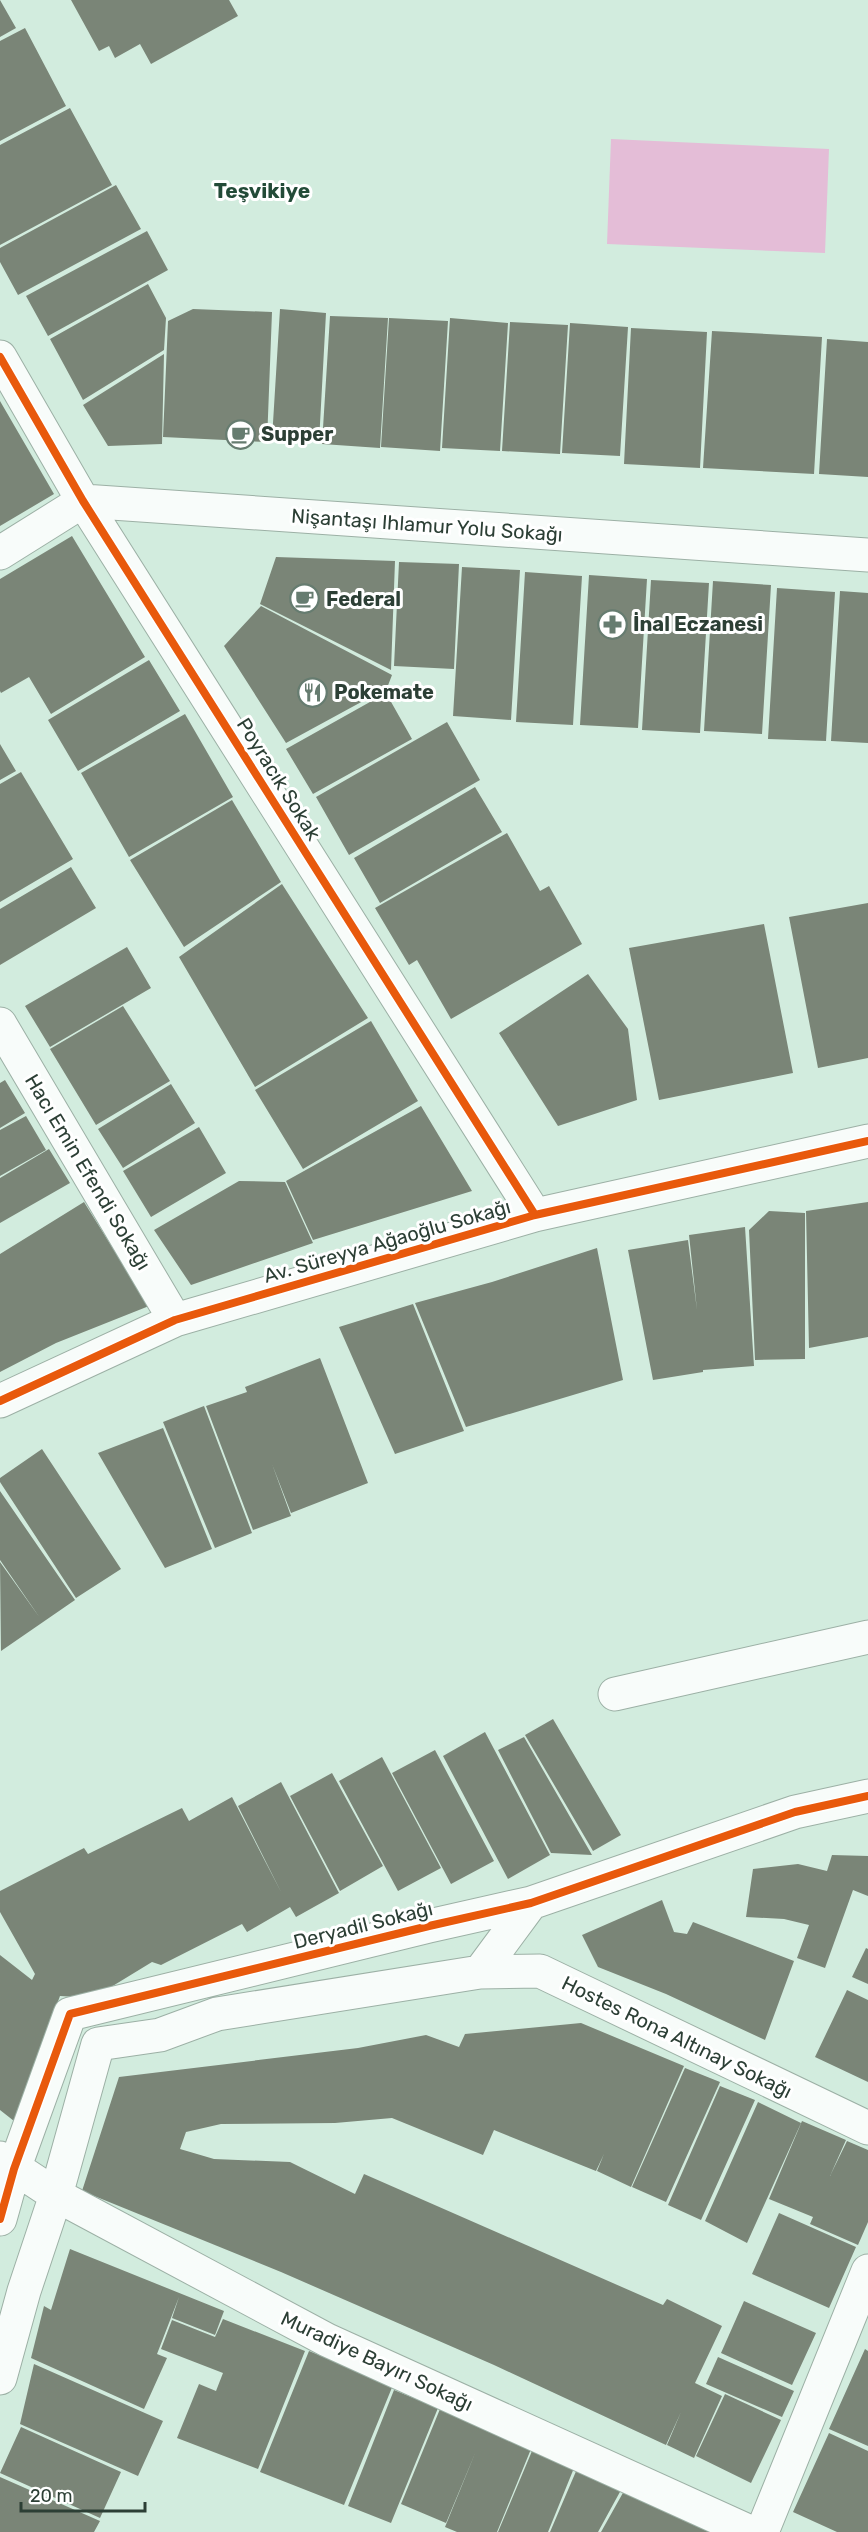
<svg xmlns="http://www.w3.org/2000/svg" width="868" height="2532" font-family="Rubik,sans-serif">
	<style>
		.green { fill: #e4bdd7 }
		.building { fill: #7a8577 }
		.lines { fill: none; stroke-linecap: round; stroke-linejoin: round }
		.minor-casing { stroke: #9cb0a5; stroke-width: 35 }
		.minor { stroke: #f8fcfa; stroke-width: 33 }
		.cycleway-casing { stroke: #fff; stroke-width: 11 }
		.cycleway { stroke: #e8590c; stroke-width: 8 }
		.labels { text-anchor: middle; dominant-baseline: central; stroke-width: 6; stroke-linejoin: round; paint-order: stroke }
		.poi-label { font-size: 20px; font-weight: bold; fill: #2c3f35; stroke: #fff; text-anchor: start }
		.street-label { font-size: 20px; fill: #2c3f35; stroke: #fff }
		.neighbourhood-label { font-size: 21px; font-weight: bold; fill: #234b38; stroke: #fff }
	</style>
	<rect width="100%" height="100%" fill="#d2ecde"/>
	<path class="green" d="M611,139L829,149L825,253L607,244Z"/>
	<path class="building" d="M0,0L16,28L0,37Z
		M71,0H229L238,16L151,64L140,44L115,58L109,46L99,51Z
		M25,28L66,106L0,141V41Z
		M70,108L112,185L0,245V145Z
		M116,185L141,229L18,295L0,262V248Z
		M147,231L168,270L48,336L26,296Z
		M148,284L166,318L164,350L83,400L50,339Z
		M193,309L272,312L267,442L163,437L168,321Z
		M280,309L326,313L319,442L272,439Z
		M330,316L388,318L380,448L322,444Z
		M389,318L448,321L440,451L381,447Z
		M450,318L508,323L500,451L442,448Z
		M510,322L568,325L560,454L502,451Z
		M570,323L628,327L620,456L562,453Z
		M631,328L707,332L700,468L624,464Z
		M712,331L822,337L814,474L703,468Z
		M827,339L868,342V477L819,474Z
		M164,354L162,444L108,446L83,405Z
		M0,401L54,494L0,526Z
		M72,536L145,657L51,714L29,677L1,693L0,691V579Z
		M276,557L395,561L391,670L260,604Z
		M399,562L459,564L454,669L394,666Z
		M462,567L520,570L511,720L453,716Z
		M525,572L582,576L573,725L516,722Z
		M589,575L647,579L638,728L580,725Z
		M651,580L709,583L700,733L642,730Z
		M713,581L771,585L762,734L704,731Z
		M777,588L835,592L826,741L768,739Z
		M840,591L868,593V743L831,741Z
		M261,606L392,675L387,688L286,743L224,646Z
		M149,660L180,711L78,771L48,720Z
		M386,693L412,739L313,794L286,749Z
		M185,714L233,797L129,857L81,773Z
		M447,722L480,780L349,855L316,797Z
		M0,744L16,771L0,780Z
		M21,772L73,859L0,902V784Z
		M475,787L502,832L380,903L354,858Z
		M232,800L281,882L184,947L130,860Z
		M507,833L540,891L549,886L582,944L451,1019L417,960L409,965L375,908Z
		M71,867L96,908L0,965V909Z
		M282,884L368,1018L255,1087L179,957Z
		M868,903V1058L818,1068L789,917Z
		M764,924L793,1073L659,1100L629,948Z
		M127,947L151,988L50,1047L25,1006Z
		M588,974L628,1029L637,1100L558,1126L499,1033Z
		M123,1006L170,1081L96,1125L50,1049Z
		M371,1021L418,1101L303,1169L255,1090Z
		M5,1080L25,1113L0,1128V1083Z
		M171,1084L195,1123L123,1168L98,1129Z
		M421,1106L472,1191L313,1240L286,1181Z
		M26,1116L46,1150L0,1176V1130Z
		M199,1127L226,1173L151,1217L123,1171Z
		M49,1149L70,1183L0,1223V1178Z
		M239,1181L285,1182L313,1243L191,1285L154,1230Z
		M84,1202L149,1306L56,1343L0,1372V1254Z
		M868,1202V1337L809,1348L806,1211Z
		M769,1211L805,1213V1359L755,1360L749,1230Z
		M745,1227L754,1366L703,1370V1372L653,1380L628,1250L688,1240L697,1310L689,1235Z
		M597,1248L623,1380L466,1427L415,1303L492,1282Z
		M413,1304L464,1431L395,1454L339,1327Z
		M320,1358L368,1483L291,1513L272,1464L291,1516L253,1530L206,1406L247,1392L245,1387Z
		M204,1406L252,1533L215,1548L163,1422Z
		M163,1428L212,1549L165,1568L98,1453Z
		M42,1449L121,1569L76,1598L0,1482V1478Z
		M0,1491L75,1600L1,1651L0,1562L40,1618L0,1560Z
		M553,1719L621,1835L593,1851L525,1735Z
		M485,1732L550,1855L508,1879L443,1756Z
		M524,1737L592,1855L551,1853L498,1750Z
		M435,1750L494,1861L451,1884L392,1773Z
		M382,1757L441,1868L398,1891L339,1781Z
		M332,1773L383,1866L340,1891L290,1796Z
		M281,1782L339,1893L296,1917L290,1907L247,1932L242,1924L161,1965L152,1962L93,1998L60,1996L14,2121L0,2110V1955L32,1980L35,1974L0,1912V1891L84,1848L88,1854L182,1808L189,1821L232,1797L281,1892L238,1806Z
		M832,1855L868,1856V1896L853,1890L825,1968L797,1958L809,1925L784,1919L746,1917L753,1869L798,1864L827,1871Z
		M662,1900L674,1932L687,1934L693,1922L794,1961L765,2040L666,1994L598,1967L582,1935Z
		M866,1948L868,1949V1984L852,1977Z
		M847,1990L868,2000V2082L815,2057Z
		M581,2023L684,2066L631,2187L597,2171L604,2154L596,2171L494,2130L483,2155L392,2118L335,2123L221,2124L186,2132L180,2149L214,2159L290,2162L355,2194L364,2174L663,2305L667,2299L722,2326L695,2383L722,2396L694,2458L667,2445L681,2412L666,2445L494,2365L281,2272L82,2191L119,2077L358,2048L426,2035L459,2047L465,2034Z
		M685,2068L720,2082L666,2202L632,2187Z
		M720,2086L755,2100L701,2220L668,2205Z
		M758,2102L801,2123L747,2243L705,2221Z
		M802,2121L846,2140L830,2176L847,2141L868,2150V2222L858,2245L810,2224L813,2217L769,2199Z
		M779,2213L856,2247L829,2308L752,2274Z
		M70,2249L224,2311L215,2335L172,2318L179,2297L157,2354L167,2358L144,2409L31,2358L44,2306L51,2310Z
		M744,2301L816,2333L792,2385L721,2353Z
		M223,2319L305,2351L258,2469L177,2438L199,2384L216,2391L223,2373L161,2349L172,2320L215,2337Z
		M865,2349L868,2351V2446L829,2429Z
		M309,2351L393,2385L344,2505L260,2472Z
		M718,2357L794,2391L782,2417L706,2384Z
		M34,2364L163,2421L138,2476L20,2424Z
		M394,2390L438,2408L391,2523L348,2506Z
		M725,2394L781,2420L751,2483L696,2456Z
		M440,2409L531,2449L497,2532H457L445,2527L476,2451L446,2523L401,2504Z
		M21,2427L121,2472L100,2518L0,2473Z
		M829,2433L868,2451V2532H837L793,2512Z
		M532,2451L574,2468L548,2532H498Z
		M577,2469L621,2490L598,2532H550Z
		M0,2477L100,2521L94,2532H0Z
		M624,2491L714,2532H601Z"/>
	<g class="lines">
		<defs>
			<path id="minor" d="M0,357L83,501L535,1215
				M0,553L83,501L868,555
				M0,1024L175,1320
				M0,1401L175,1320L535,1215L868,1141
				M615,1694L868,1637
				M480,1972L540,1971L868,2128
				M0,2158L56,2195L327,2340L750,2532
				M0,2219L14,2169L70,2014L429,1926L531,1903L795,1812L868,1796
				M0,2378L24,2291L56,2195L98,2044L160,2035L217,2014L480,1972L531,1903
				M762,2532L868,2271"/>
		</defs>
		<use href="#minor" class="minor-casing"/>
		<use href="#minor" class="minor"/>
		<defs>
			<path id="cycleway" d="M0,357L83,501L535,1215
				M0,1401L175,1320L535,1215L868,1141
				M0,2219L14,2169L70,2014L429,1926L531,1903L795,1812L868,1796"/>
		</defs>
		<use href="#cycleway" class="cycleway-casing"/>
		<use href="#cycleway" class="cycleway"/>
	</g>
	<defs>
		<symbol id="cafe-ring" viewBox="-11 -11 22 22"><circle r="9.5" fill="#fff" stroke="#667c70" stroke-width="1.5"/><path d="M-5.5-4.5H6V0H3Q3 3.5 0 3.5H-2.5Q-5.5 3.5-5.5 0ZM3-3.2v2h1.7v-2ZM-6 4.5H4V6H-6Z" fill="#667c70"/></symbol>
		<symbol id="pharmacy-ring" viewBox="-11 -11 22 22"><circle r="9.5" fill="#fff" stroke="#667c70" stroke-width="1.5"/><path d="M-2-6h4v4h4v4h-4v4h-4v-4h-4v-4h4Z" fill="#667c70"/></symbol>
		<symbol id="restaurant-ring" viewBox="-11 -11 22 22"><circle r="9.5" fill="#fff" stroke="#667c70" stroke-width="1.5"/><path d="M-5-6h1v4h1v-4h1v4h1v-4h1v5L-1.5 .5V6h-2V.5L-5-1ZM5-6V6H3V1.5H1.5Q1.5-4 5-6Z" fill="#667c70"/></symbol>
	</defs>
	<g fill-rule="evenodd">
		<use href="#cafe-ring" x="224" y="418" width="33" height="33"/>
		<use href="#cafe-ring" x="288" y="582" width="33" height="33"/>
		<use href="#pharmacy-ring" x="596" y="608" width="33" height="33"/>
		<use href="#restaurant-ring" x="296" y="676" width="33" height="33"/>
	</g>
	<g class="labels">
		<g class="poi-label">
			<text x="261" y="434">Supper</text>
			<text x="326" y="599">Federal</text>
			<text x="633" y="624">İnal Eczanesi</text>
			<text x="334" y="692">Pokemate</text>
		</g>
		<g class="street-label">
			<text transform="translate(427 525) rotate(4)">Nişantaşı Ihlamur Yolu Sokağı</text>
			<text transform="translate(279 779) rotate(58)">Poyracık Sokak</text>
			<text transform="translate(88 1172) rotate(59)">Hacı Emin Efendi Sokağı</text>
			<text transform="translate(387 1241) rotate(-16)">Av. Süreyya Ağaoğlu Sokağı</text>
			<text transform="translate(363 1925) rotate(-14)">Deryadil Sokağı</text>
			<text transform="translate(677 2037) rotate(26)">Hostes Rona Altınay Sokağı</text>
			<text transform="translate(377 2361) rotate(25)">Muradiye Bayırı Sokağı</text>
		</g>
		<g class="neighbourhood-label">
			<text x="262" y="190">Teşvikiye</text>
		</g>
	</g>
	<path d="M21 2502v9h124v-9" fill="none" stroke="#2c3f35" stroke-width="3"/>
	<text x="30" y="2502" font-size="18" fill="#2c3f35" stroke="#ffffff" stroke-width="4.5" paint-order="stroke">20 m</text>
</svg>
